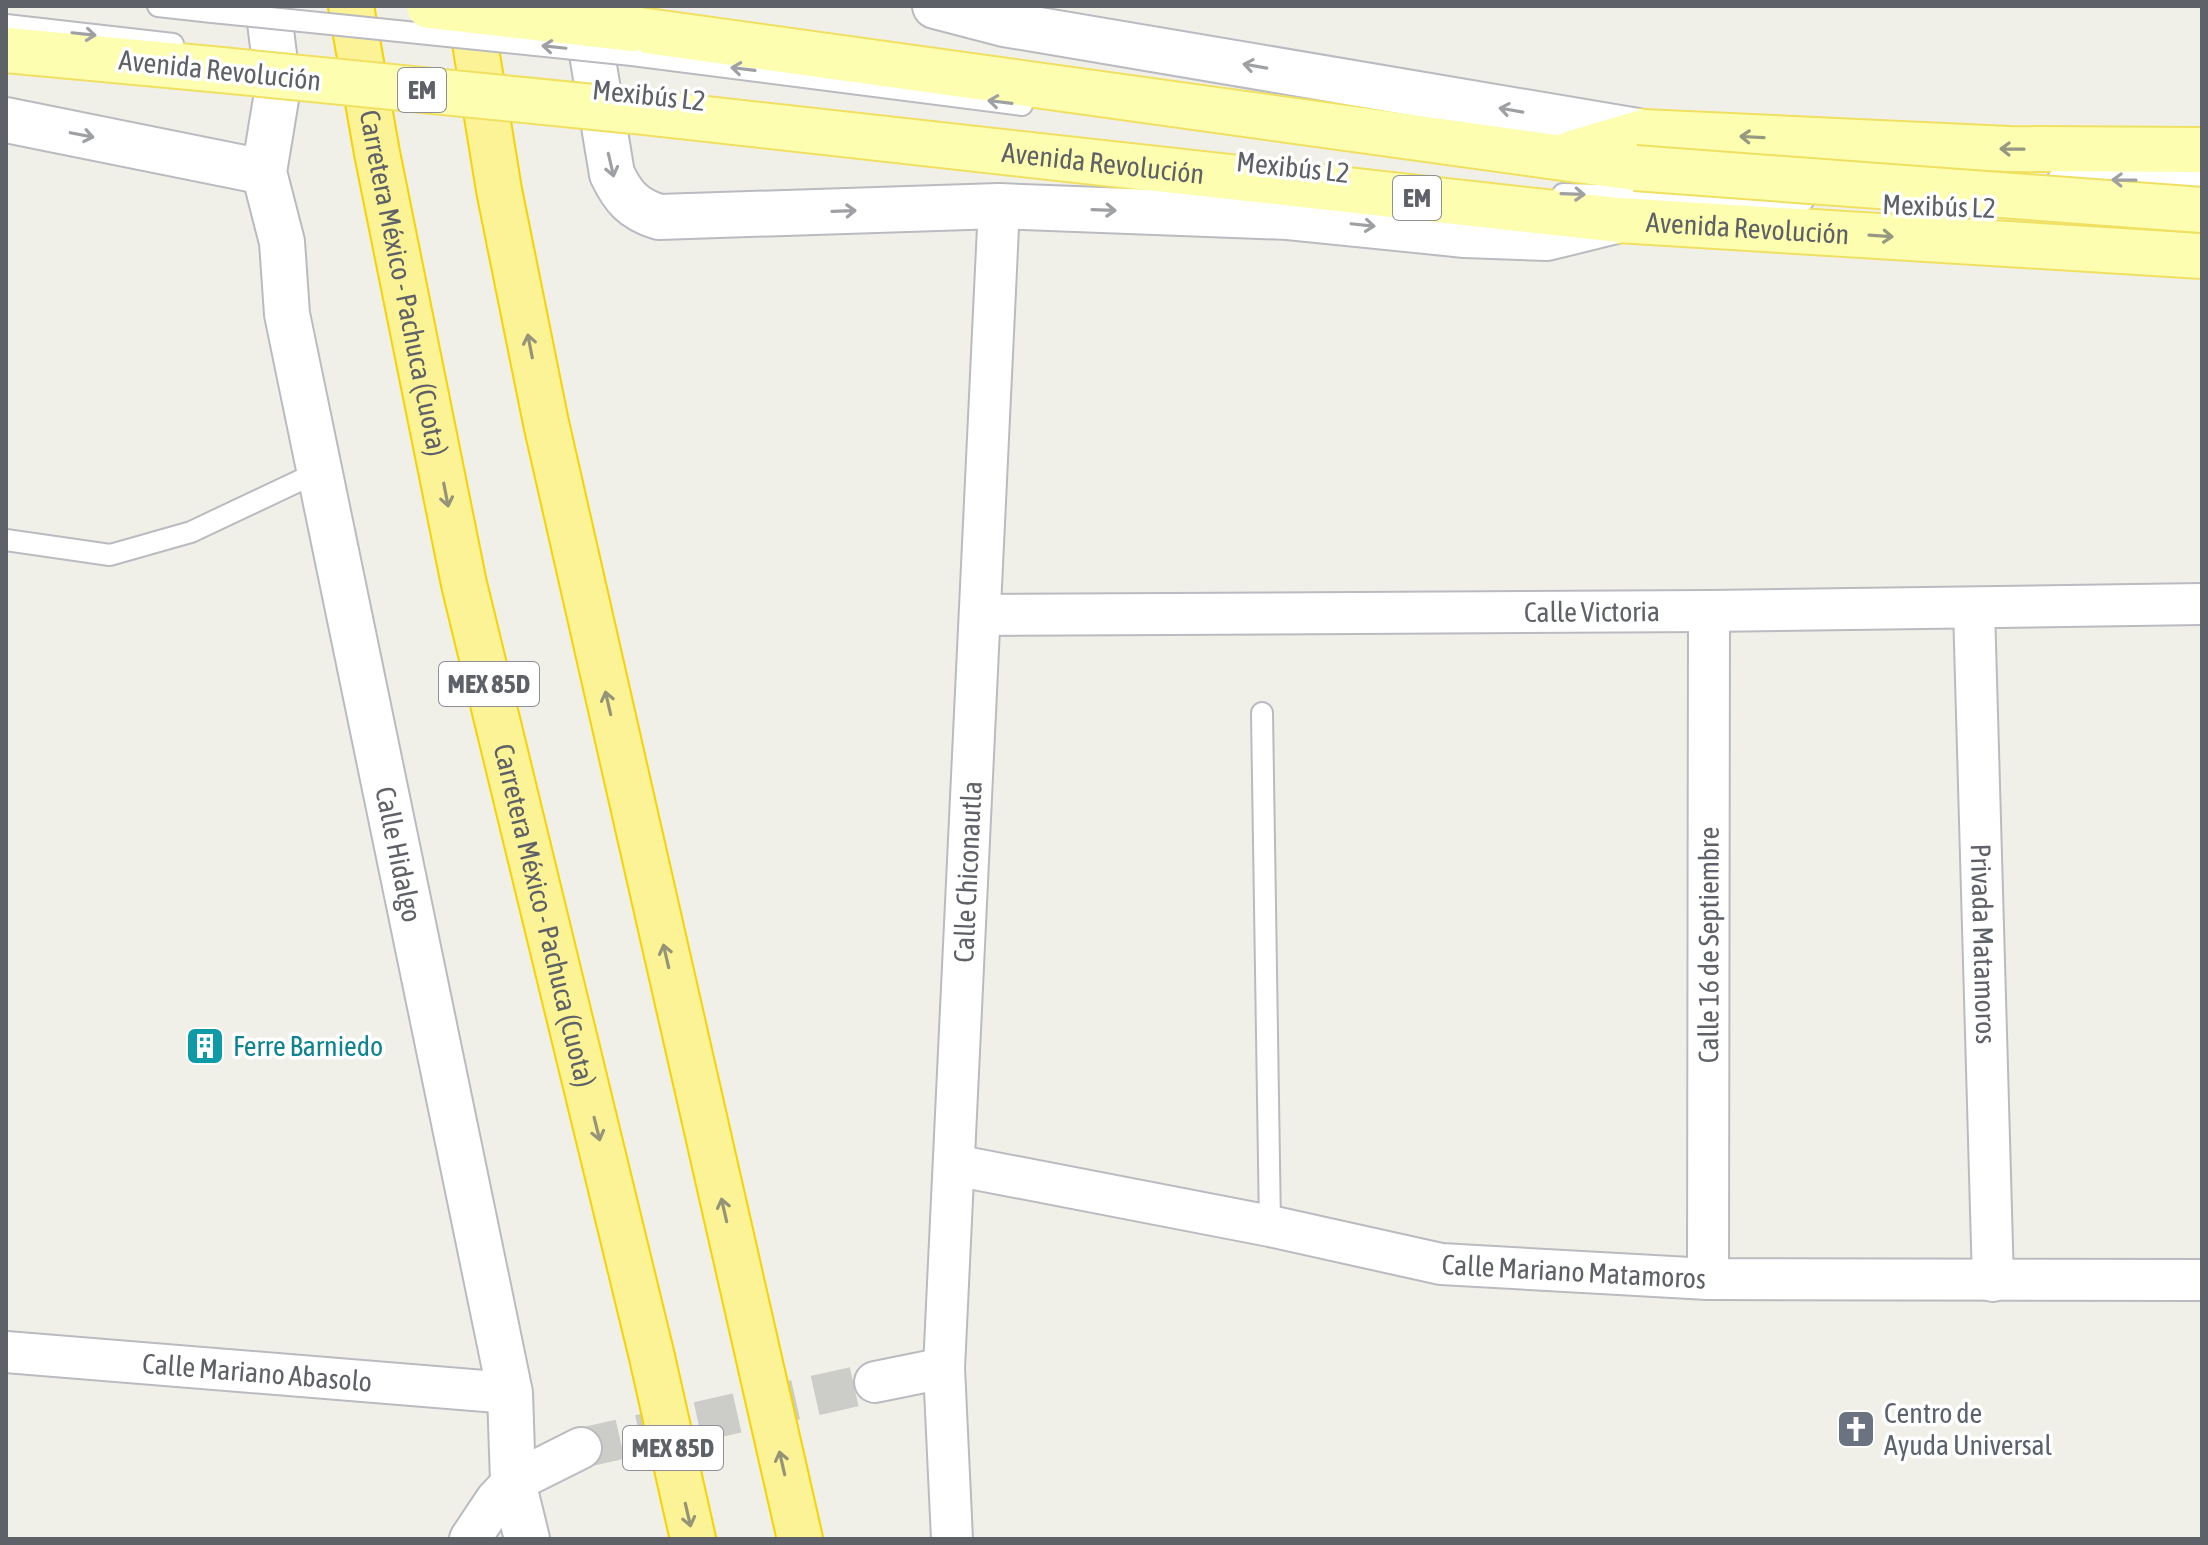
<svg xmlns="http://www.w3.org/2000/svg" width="2208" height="1545" font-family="'Asap Condensed',sans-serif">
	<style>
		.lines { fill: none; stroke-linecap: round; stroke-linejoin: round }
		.street-tunnel { stroke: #ccccc8; stroke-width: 40; stroke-dasharray: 40 20; stroke-linecap: butt }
		.lane-casing { stroke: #babbc1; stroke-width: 24 }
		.street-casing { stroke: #babbc1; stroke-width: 44 }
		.secondary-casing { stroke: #b9bbc1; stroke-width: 48 }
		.primary-casing { stroke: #f0e062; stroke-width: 48 }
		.highway-casing { stroke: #f5d304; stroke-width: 48 }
		.lane { stroke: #fff; stroke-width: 20 }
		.street { stroke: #fff; stroke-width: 40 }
		.secondary { stroke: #fff; stroke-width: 44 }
		.primary { stroke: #fdfeb0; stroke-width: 44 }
		.highway { stroke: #fbf395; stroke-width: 44 }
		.lane-bridge-casing { stroke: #babbc1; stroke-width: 24; stroke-linecap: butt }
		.primary-bridge-casing { stroke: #f0e062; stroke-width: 48; stroke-linecap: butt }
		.lane-bridge { stroke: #fff; stroke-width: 20 }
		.primary-bridge { stroke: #fdfeb0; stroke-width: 44 }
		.oneway { stroke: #9fa0a4 }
		.oneway2 { stroke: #969881 }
		.oneway3 { stroke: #969478 }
		.labels { text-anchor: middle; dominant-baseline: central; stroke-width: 7; stroke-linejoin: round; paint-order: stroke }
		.shield { fill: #fff; stroke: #8f9095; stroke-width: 2 }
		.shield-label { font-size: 26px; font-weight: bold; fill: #5f6168 }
		.street-label { font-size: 28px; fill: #5f6168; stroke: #fff }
		.culture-label { font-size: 28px; fill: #0d838f; stroke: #fff; text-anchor: start }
		.worship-label { font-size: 28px; fill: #5b616d; stroke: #fff; text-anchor: start }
	</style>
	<rect width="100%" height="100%" fill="#f1f0e8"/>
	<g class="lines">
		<path class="street-tunnel" d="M581,1448L875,1382"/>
		<defs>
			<path id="lane" d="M158,6L212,12
				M6,25L173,44
				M632,55L1022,105
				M2058,179L2202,181
				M1563,194L1803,201
				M6,540L110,555L191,532L320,471
				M1262,713L1270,1226"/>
			<g id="street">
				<path id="s1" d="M1974,608L1993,1281"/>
				<path id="s2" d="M980,615L1709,611L2202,604"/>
				<path id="s3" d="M954,1165L1270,1226L1441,1264L1708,1279L2202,1280"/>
				<path id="s4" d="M1708,1279L1709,611"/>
				<path id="s5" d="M6,1352L510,1393"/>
				<path d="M875,1382L944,1368"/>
				<path d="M470,1539L496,1500L513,1482L581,1448"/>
				<path id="s6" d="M952,1539L944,1368L999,206"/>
			</g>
			<g id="secondary">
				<path id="s7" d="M268,6L278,87L264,172L282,242L287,314L510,1393L513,1482L527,1539"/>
				<path d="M584,6L612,174C623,197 633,209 659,217L999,206L1288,217L1465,235L1547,238L1616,221"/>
				<path d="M935,6L1004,24L1643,132"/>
				<path d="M6,120L264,172"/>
			</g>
			<g id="primary">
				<path d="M632,29L1635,168"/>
				<path d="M6,50L211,69"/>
				<path id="s8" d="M634,111L1618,220L2202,256"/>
				<path d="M1572,153L1643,132L2009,149L2202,150"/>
			</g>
			<g id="highway">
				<path id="s9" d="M351,6L377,153L464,584L652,1357L693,1539"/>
				<path d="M469,6L499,190L546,423L800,1539"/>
			</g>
		</defs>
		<use href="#lane" class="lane-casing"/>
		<use href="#street" class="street-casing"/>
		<use href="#secondary" class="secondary-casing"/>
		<use href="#primary" class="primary-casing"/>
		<use href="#highway" class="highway-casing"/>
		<use href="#lane" class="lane"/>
		<use href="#street" class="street"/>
		<use href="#secondary" class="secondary"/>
		<use href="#primary" class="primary"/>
		<use href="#highway" class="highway"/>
		<defs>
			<path id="lane-bridge" d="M212,12L632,55"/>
			<path id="primary-bridge" d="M429,6L632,29
				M211,69L634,111
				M1635,168L2202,210"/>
		</defs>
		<use href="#lane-bridge" class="lane-bridge-casing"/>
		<use href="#primary-bridge" class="primary-bridge-casing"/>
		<use href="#lane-bridge" class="lane-bridge"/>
		<use href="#primary-bridge" class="primary-bridge"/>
	</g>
	<defs><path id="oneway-shaft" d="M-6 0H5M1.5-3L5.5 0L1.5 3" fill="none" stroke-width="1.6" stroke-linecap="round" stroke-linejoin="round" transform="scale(2)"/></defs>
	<g class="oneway">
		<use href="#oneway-shaft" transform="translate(84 34) rotate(6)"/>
		<use href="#oneway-shaft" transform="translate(554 47) rotate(-174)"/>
		<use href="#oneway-shaft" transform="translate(1255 66) rotate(-170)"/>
		<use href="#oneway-shaft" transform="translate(743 69) rotate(-173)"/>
		<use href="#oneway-shaft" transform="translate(1000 102) rotate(-173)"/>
		<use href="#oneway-shaft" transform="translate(1511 110) rotate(-170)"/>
		<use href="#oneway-shaft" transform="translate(82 135) rotate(11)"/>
		<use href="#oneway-shaft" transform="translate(611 165) rotate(77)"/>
		<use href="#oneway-shaft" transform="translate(2124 180) rotate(-179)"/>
		<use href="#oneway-shaft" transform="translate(1573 194) rotate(2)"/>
		<use href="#oneway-shaft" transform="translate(1104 210) rotate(2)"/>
		<use href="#oneway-shaft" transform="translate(844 211) rotate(-2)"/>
		<use href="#oneway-shaft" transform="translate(1363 225) rotate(6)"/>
	</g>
	<g class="oneway2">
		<use href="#oneway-shaft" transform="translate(1752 137) rotate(-177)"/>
		<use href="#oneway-shaft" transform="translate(2012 149) rotate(-179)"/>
		<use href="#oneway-shaft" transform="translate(1881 236) rotate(4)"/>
	</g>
	<g class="oneway3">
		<use href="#oneway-shaft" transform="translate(530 346) rotate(-101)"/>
		<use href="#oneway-shaft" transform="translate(446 495) rotate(79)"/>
		<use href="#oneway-shaft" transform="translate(608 703) rotate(-103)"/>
		<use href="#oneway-shaft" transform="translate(666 956) rotate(-103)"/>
		<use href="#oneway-shaft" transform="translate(597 1129) rotate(76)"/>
		<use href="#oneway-shaft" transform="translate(724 1210) rotate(-103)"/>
		<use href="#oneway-shaft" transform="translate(782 1463) rotate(-103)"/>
		<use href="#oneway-shaft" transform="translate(688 1515) rotate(77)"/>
	</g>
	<defs>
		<symbol id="building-square" viewBox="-11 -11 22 22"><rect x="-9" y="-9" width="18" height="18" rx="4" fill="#0f9aa8" stroke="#fff"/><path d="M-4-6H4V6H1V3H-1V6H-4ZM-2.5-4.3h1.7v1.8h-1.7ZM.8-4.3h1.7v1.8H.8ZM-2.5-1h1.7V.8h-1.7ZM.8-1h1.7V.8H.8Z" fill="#fff"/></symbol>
		<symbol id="church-square" viewBox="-11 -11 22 22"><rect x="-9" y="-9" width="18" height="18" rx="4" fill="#6b7280" stroke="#fff"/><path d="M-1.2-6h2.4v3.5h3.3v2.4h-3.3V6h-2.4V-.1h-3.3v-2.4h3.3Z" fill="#fff"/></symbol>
	</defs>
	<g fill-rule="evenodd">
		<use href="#building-square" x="183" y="1024" width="44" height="44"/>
		<use href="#church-square" x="1834" y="1407" width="44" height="44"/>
	</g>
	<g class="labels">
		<g class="shield">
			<rect x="398" y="68" width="48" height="44" rx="6"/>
			<rect x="1393" y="176" width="48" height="44" rx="6"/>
			<rect x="439" y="662" width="100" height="44" rx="6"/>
			<rect x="623" y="1426" width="100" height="44" rx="6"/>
		</g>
		<g class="shield-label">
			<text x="422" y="90">EM</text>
			<text x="1417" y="198">EM</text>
			<text x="489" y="684">MEX 85D</text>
			<text x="673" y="1448">MEX 85D</text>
		</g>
		<g class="street-label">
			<text transform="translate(220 70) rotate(6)">Avenida Revolución</text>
			<text transform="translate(649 95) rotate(6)">Mexibús L2</text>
			<text stroke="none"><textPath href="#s8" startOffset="472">Avenida Revolución</textPath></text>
			<text transform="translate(1293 167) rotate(6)">Mexibús L2</text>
			<text transform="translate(1939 206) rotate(2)">Mexibús L2</text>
			<text stroke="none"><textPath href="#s8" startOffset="1120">Avenida Revolución</textPath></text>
			<text stroke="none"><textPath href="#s9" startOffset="282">Carretera México - Pachuca (Cuota)</textPath></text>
			<text stroke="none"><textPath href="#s2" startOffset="612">Calle Victoria</textPath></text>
			<text stroke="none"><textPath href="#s7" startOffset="864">Calle Hidalgo</textPath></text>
			<text stroke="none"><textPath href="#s6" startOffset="668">Calle Chiconautla</textPath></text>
			<text stroke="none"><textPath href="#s9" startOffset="930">Carretera México - Pachuca (Cuota)</textPath></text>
			<text stroke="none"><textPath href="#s4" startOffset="334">Calle 16 de Septiembre</textPath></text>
			<text stroke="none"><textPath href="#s1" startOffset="336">Privada Matamoros</textPath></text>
			<text stroke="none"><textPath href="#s3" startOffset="630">Calle Mariano Matamoros</textPath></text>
			<text stroke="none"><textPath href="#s5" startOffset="252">Calle Mariano Abasolo</textPath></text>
		</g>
		<g class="culture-label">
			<text x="233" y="1046">Ferre Barniedo</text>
		</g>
		<g class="worship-label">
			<text x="1884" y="1413">Centro de<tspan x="1884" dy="32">Ayuda Universal</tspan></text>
		</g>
	</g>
	<rect width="2208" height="1545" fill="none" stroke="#5f6168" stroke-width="16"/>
</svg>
